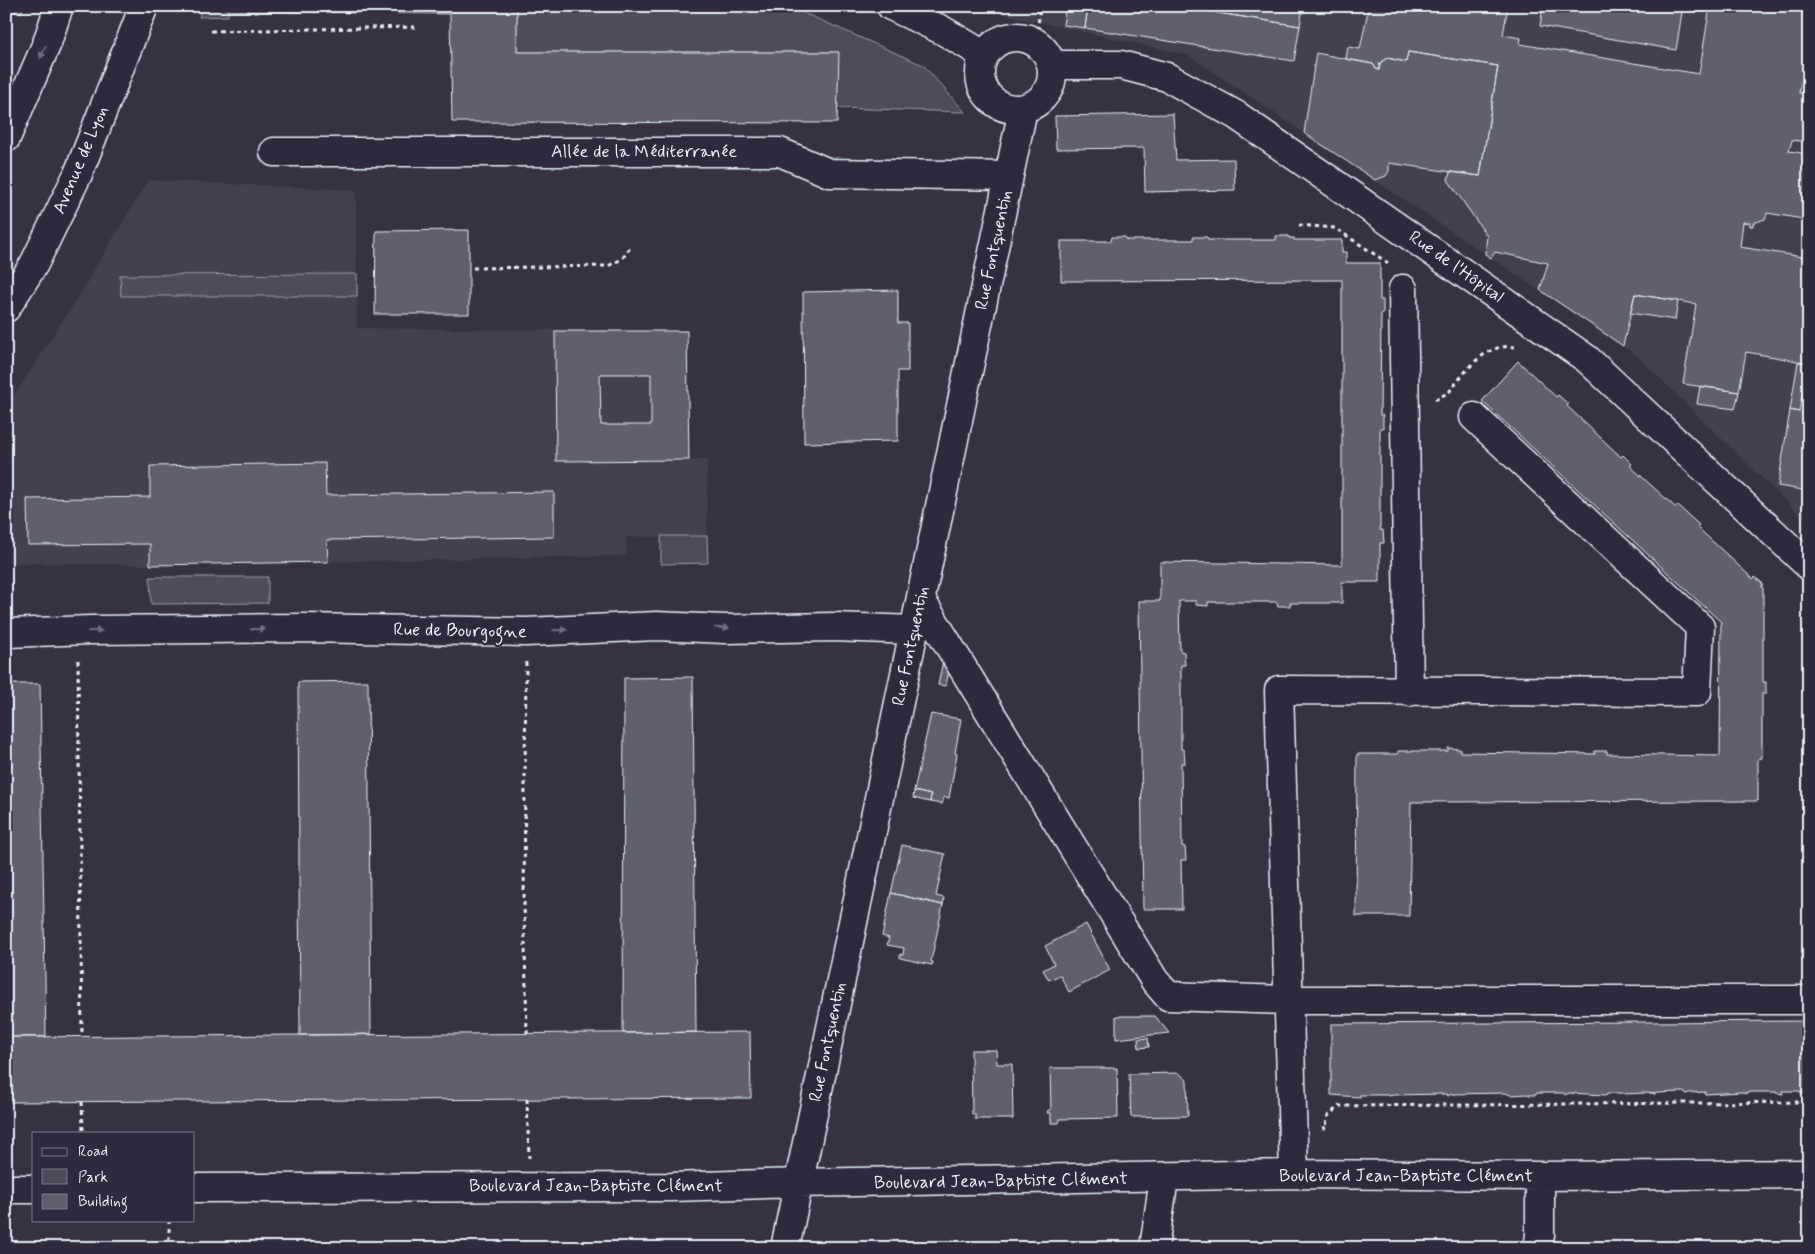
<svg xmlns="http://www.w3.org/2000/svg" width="1815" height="1254" font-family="Mynerve,sans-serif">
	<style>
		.built { fill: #433f51 }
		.green { fill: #4d4b5c; stroke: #9a9eaa }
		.building { fill: #605e6e; stroke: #e8f1f8; fill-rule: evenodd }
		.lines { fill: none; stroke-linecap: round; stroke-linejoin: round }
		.minor-casing { stroke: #e8f1f8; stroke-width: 31 }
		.major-casing { stroke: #e8f1f8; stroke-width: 31 }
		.path { stroke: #e8f1f8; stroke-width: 3; stroke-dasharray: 4 4; stroke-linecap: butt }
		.minor { stroke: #2f2a3d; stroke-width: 28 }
		.major { stroke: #2f2a3d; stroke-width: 28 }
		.oneway { fill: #70707e }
		.labels { text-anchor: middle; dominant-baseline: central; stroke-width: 4.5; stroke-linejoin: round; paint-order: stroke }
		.street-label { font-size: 18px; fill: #e8f1f8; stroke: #2f2a3d }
	</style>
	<rect width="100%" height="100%" fill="#363244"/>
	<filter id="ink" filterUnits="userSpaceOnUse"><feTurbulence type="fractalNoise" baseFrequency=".02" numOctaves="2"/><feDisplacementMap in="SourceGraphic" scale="10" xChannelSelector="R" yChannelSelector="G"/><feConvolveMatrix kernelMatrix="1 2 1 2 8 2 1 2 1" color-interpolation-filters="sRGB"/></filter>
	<g filter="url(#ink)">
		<path class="built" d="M966,6H1809V524L1637,356L1188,55Z
			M148,180L356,190L357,328L687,331L689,460H707V536L626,537L627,556L150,565L6,563V404L21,385L78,297Z"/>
		<path class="green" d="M202,6H228V16L199,17Z
			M517,6H788L923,65L965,112L837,108L838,52H517Z
			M357,274V296H121L120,275Z
			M661,536H707L708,563L661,564Z
			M150,577H268V603L151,604Z"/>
		<path class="building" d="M6,6H22V12H6Z
			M228,6H517V52H839L837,123L452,122L450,14L228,11Z
			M1066,6H1088L1085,28L1063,25Z
			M1088,6H1174L1300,26L1294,61L1085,28Z
			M1174,6H1303L1300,26Z
			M1369,6H1508L1503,35L1521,38L1520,44L1699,74L1710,6H1809V82L1801,81L1799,93L1809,94V142L1792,140L1789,151L1809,154V220L1767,213L1765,219L1753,223V226H1750V223L1743,222L1740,247L1809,258V363L1746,352L1739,392L1683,384L1696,304L1635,294L1623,346L1540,290L1548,263L1495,252L1491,258L1485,254L1487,236L1448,180L1450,172L1480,176L1498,66L1408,52L1406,62L1387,58L1380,63L1379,70L1376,69L1373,64L1346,59L1348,47L1360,49Z
			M1543,6H1683L1676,50L1540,26Z
			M1408,52L1498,66L1480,176L1389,163V171L1386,176L1375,180L1304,133L1316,53L1373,64L1376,69L1379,70L1380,63L1387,58L1406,62Z
			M1173,114L1176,160L1234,159L1235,190L1145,192L1144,148L1056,149L1055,116Z
			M469,230V314H375L376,231Z
			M1276,236H1289V238H1294V240H1342V252H1346V263H1380V300H1383V313H1381L1380,415H1383V428H1380V530H1383L1384,543H1380V582H1342V603H1290V606H1278L1277,602H1208V606L1196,605V601H1179L1180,651L1184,652L1185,665H1181V749L1184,750L1185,763H1181L1182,846L1185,847L1186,860H1181L1182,909H1143L1139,601H1160V562L1342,565V280L1061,281V241H1111L1112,237H1125L1126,240H1193V237H1207L1208,240H1276Z
			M898,290V323H908V371H898V441L804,443L803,292Z
			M1635,294L1678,301L1675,320L1630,313Z
			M555,331H687L689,460L556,461ZM600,374H651V425H601Z
			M1518,361L1556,397L1558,395L1568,404L1567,406L1621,457L1623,455L1632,464L1630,466L1676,508L1677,505L1699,525L1697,527L1753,579L1755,577L1763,584L1761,587L1763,588V682H1766V694H1762V758L1758,759V801L1411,802L1409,916H1356L1357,754H1398V751H1448V748L1460,749V752L1595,754L1594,751H1607V754L1720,756L1721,622L1482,401Z
			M1798,362L1808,363L1799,412L1790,410Z
			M1700,386L1739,392L1735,409L1697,404Z
			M1790,410L1809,414V491L1778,486Z
			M325,463L326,495L554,492V537L327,540L328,562L150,565V544L28,545L27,499L150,497V466Z
			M944,656L950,665L946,686L938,685Z
			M693,677L696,1032L623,1033L624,678Z
			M368,681L371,1034L300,1035L298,682Z
			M6,684H40L46,1037H6Z
			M931,714L961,719L955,753L957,754L949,798L944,797L942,804L930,802L931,795L914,791Z
			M914,791L931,795L930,802L913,798Z
			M902,845L945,854L936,896L944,898L943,905L891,893Z
			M891,893L943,905L931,961L933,962L932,965L900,958V954L903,955L904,948L887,945L889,938L882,936Z
			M1086,924L1110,970L1069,992L1060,975L1049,980L1043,970L1054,964L1045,946Z
			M1116,1016H1155L1169,1033L1116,1039Z
			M1809,1021V1091H1805L1804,1093H1801L1800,1091H1783V1094L1776,1093V1092H1746V1094L1742,1092L1705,1094V1092L1688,1093L1687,1094L1683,1092L1656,1093V1094L1646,1093L1624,1094L1623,1093H1607L1606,1095L1569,1093L1565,1095L1564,1093H1537L1536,1095H1529L1528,1094L1510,1095L1506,1093L1451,1094L1448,1096L1446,1094L1393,1095L1389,1096V1095H1360V1097L1331,1095V1024Z
			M750,1032L751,1098L6,1102V1037Z
			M1148,1038L1149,1047L1139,1048L1138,1039Z
			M971,1050H996L997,1064H1012L1013,1119H975V1114H972Z
			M1050,1068H1117L1118,1118L1060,1119L1059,1123H1051V1113H1047L1048,1110H1051Z
			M1179,1073L1187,1080L1188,1116L1131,1117L1129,1074Z"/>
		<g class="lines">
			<defs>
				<path id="minor" d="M891,6L942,30L984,55
					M980 73a36 36 0 1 1 72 0a36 36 0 1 1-72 0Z
					M1052,65H1121L1167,77L1236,115L1587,359L1809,566
					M6,138L47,43L59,6
					M274,152H780L829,173L1009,176
					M1403,289L1409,692
					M921,600L1155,981L1168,996L1288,1000H1809
					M6,633L91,630L303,628L527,632L656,626L725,629L834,627L915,630
					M1294,1174L1279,690L1697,692L1700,627L1474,417
					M194,1188L671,1187L798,1183L1294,1174L1540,1176L1809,1174
					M6,1189H34
					M785,1248L1023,109
					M1154,1248L1164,1178
					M1538,1248L1540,1235V1176"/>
				<path id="major" d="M6,308L34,264L78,174L144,6"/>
			</defs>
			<use href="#minor" class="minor-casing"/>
			<use href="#major" class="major-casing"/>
			<path class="path" d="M211,31L415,27
				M1037,38L1040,6
				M1299,225L1335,228L1388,263
				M473,268L608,266L622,259L632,245
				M1449,392C1465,372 1485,342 1515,347
				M1435,400L1449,392
				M78,660L82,1036
				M526,662L524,902L527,1033
				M527,1099L529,1158
				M82,1102L83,1133
				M1322,1128H1327L1326,1118L1339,1106L1809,1102
				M169,1220V1248"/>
			<use href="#minor" class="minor"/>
			<use href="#major" class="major"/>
		</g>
		<defs><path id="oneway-solid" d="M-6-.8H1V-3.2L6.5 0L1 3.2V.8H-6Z" transform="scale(1.25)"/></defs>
		<g class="oneway">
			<use href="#oneway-solid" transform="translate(43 52) rotate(114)"/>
			<use href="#oneway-solid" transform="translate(722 628) rotate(1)"/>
			<use href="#oneway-solid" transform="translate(258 629) rotate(-1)"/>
			<use href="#oneway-solid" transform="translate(560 630) rotate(-2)"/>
			<use href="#oneway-solid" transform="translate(95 631) rotate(-1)"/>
		</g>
	</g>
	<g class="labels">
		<g class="street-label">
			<text x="644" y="152">Allée de la Méditerranée</text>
			<text transform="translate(81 160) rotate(-67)">Avenue de Lyon</text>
			<text transform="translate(994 250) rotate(-78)">Rue Fontquentin</text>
			<text transform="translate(1456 267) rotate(35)">Rue de l'Hôpital</text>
			<text transform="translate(460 631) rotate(1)">Rue de Bourgogne</text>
			<text transform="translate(911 646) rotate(-78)">Rue Fontquentin</text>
			<text transform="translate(828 1042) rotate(-78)">Rue Fontquentin</text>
			<text x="1406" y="1176">Boulevard Jean-Baptiste Clément</text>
			<text transform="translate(1001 1181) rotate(-1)">Boulevard Jean-Baptiste Clément</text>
			<text x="596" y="1186">Boulevard Jean-Baptiste Clément</text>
		</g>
	</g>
	<rect width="1815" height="1254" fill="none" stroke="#2f2a3d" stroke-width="25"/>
	<rect x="12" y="12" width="1790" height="1229" fill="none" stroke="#e8f1f8" stroke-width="2" filter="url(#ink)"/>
	<rect x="32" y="1132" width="162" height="90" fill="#2f2a3d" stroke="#797a88"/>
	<rect x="42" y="1148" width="25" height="8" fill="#2f2a3d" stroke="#797a88"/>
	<text x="78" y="1156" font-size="15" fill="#e8f1f8">Road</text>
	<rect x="42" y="1169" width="25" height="15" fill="#4d4b5c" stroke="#797a88"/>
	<text x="78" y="1182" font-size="15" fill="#e8f1f8">Park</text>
	<rect x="42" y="1194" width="25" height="15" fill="#605e6e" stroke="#797a88"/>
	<text x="78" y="1206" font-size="15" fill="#e8f1f8">Building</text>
</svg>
